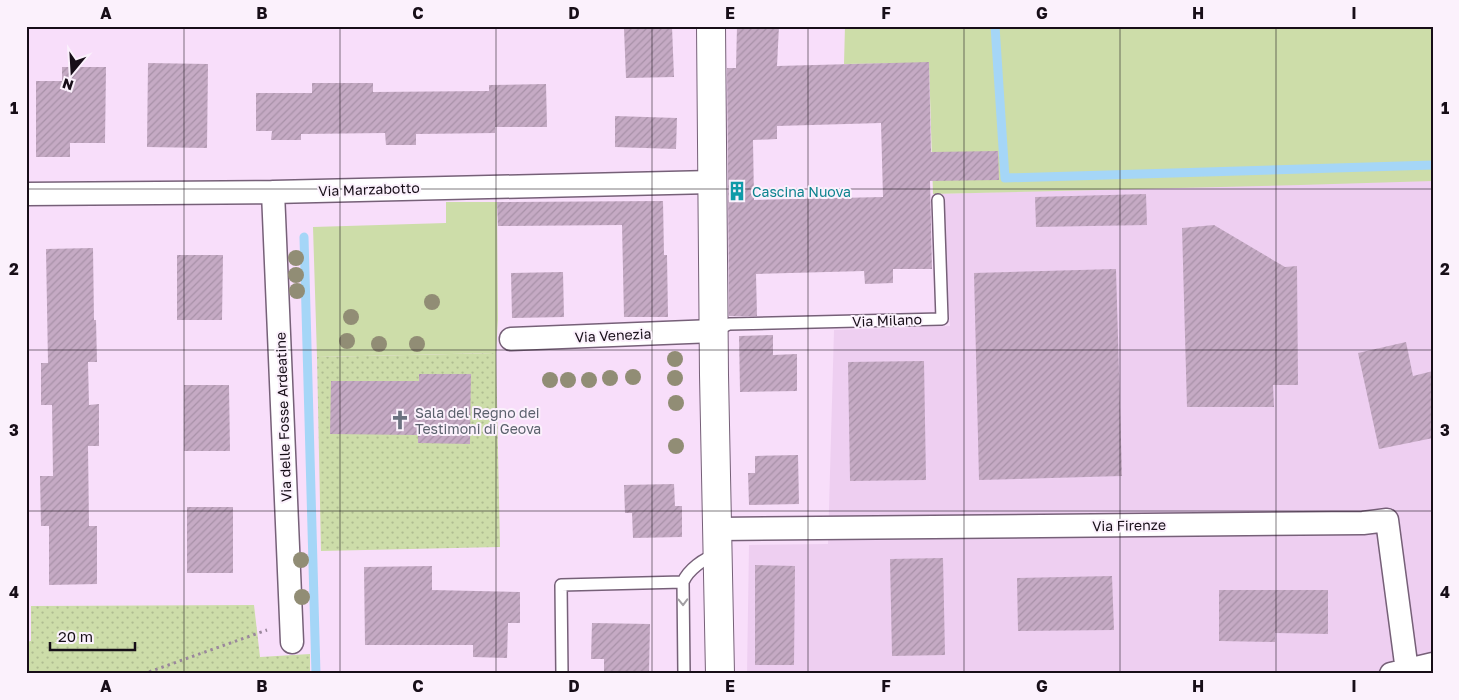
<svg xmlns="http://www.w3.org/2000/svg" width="1459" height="700" font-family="'Golos Text',sans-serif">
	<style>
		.built { fill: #eecff1 }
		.grass { fill: #cddda9 }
		.park { fill: url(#park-dots) }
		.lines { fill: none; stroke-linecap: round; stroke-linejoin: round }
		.stream { stroke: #a5d6f7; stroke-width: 9 }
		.building { fill: url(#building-hatch); fill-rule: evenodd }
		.lane-casing { stroke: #766078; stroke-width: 14 }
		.street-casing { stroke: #766078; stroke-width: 25 }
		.secondary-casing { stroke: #766078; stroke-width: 30 }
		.path { stroke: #9a879c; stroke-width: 3; stroke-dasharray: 2.5 4; stroke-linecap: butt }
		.lane { stroke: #fff; stroke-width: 11 }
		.street { stroke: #fff; stroke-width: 22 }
		.secondary { stroke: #fff; stroke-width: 28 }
		.tree { fill: #918d75 }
		.oneway { stroke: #a29fa3 }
		.grid { fill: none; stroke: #170e18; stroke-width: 1; stroke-opacity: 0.55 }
		.labels { text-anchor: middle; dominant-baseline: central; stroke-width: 4; stroke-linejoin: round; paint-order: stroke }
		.street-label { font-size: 14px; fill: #170e18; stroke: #fbf1fc }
		.culture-label { font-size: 14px; fill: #0d838f; stroke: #fbf1fc; text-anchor: start }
		.worship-label { font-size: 14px; fill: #5b616d; stroke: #fbf1fc; text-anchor: start }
		.neatline { fill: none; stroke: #170e18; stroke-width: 2 }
		.grid-label { font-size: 16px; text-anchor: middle; font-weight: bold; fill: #170e18 }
	</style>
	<defs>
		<pattern id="park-dots" width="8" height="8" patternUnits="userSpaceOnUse" patternTransform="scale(1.25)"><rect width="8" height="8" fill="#cddda9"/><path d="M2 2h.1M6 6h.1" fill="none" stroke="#afbc91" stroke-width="1.8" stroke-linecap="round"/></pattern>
		<pattern id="building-hatch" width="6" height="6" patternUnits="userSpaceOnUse" patternTransform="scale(1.25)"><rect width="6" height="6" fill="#c5aac4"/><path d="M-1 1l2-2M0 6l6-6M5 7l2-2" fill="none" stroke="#a891a8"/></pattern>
	</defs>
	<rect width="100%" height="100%" fill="#f8defa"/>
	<path class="built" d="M1433,178V674H747L749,545L828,544L834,330L950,326L942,194Z"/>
	<path class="grass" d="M845,26H1433V181L1300,185L933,194L929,63L844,64Z
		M446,202H497L498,320L496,353L317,357L313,227L446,223Z"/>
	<path class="park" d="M496,353L500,547L321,551L317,357Z
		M254,605L260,657L310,654V674H26V642L31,641V606Z"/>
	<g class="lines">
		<path class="stream" d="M995,26L1005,178L1433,165
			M304,237L316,674"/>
	</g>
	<path class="building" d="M737,26H779L777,66L929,62L931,152L998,151L999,180L930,181L932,269H893V283L865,284L864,271L756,274L757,316H729L727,68H736ZM881,123L883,197L754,200L753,140L777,139V126Z
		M672,27L674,77L626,78L624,29Z
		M148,63L208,64L207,148L147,147Z
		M62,67H106L105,143H70V157H36V81H62Z
		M312,83H373V92L489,91V85L546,84L547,127H495V133L416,134V145H386L385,133L301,134V140H271L272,131H256V93H312Z
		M615,116L677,118L676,149L615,147Z
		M1146,194L1147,225L1036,227L1035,197Z
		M663,201L664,255H667L668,317H624L622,225L498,226L497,202Z
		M1214,225L1285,267L1297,266L1298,385H1273L1274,407H1187L1182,228Z
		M93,248L94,320H96L97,362H88L89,405L99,404V446H88L89,526H97V584L49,585V526H41L40,476H53L52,405H41V363H48L46,249Z
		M177,255H223L222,320H177Z
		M1116,269L1122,476L979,480L974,273Z
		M563,272L564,317L512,318L511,273Z
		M773,335V355L797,354V391L740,392L739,336Z
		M1406,342L1413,376L1433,371V438L1379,449L1358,353Z
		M924,361L926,480L850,481L848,362Z
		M419,374H471L470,444L418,443V435L330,434L331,381H419Z
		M184,385H229L230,451H184Z
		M798,455L799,504L749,505L748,473H755V456Z
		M674,484L675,506H682V537L633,538L632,513H625L624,485Z
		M187,507H233V573H187Z
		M943,558L945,655L892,656L890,559Z
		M755,565L795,566L794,665H755Z
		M432,566V590L520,592V623H508L507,658L473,657V645H365L364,567Z
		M1112,576L1114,630L1018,631L1017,578Z
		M1219,590H1328V634L1275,633V642L1219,641Z
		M592,623L650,624L649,674H604V659H591Z"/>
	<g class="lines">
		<defs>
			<path id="lane" d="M714,331L729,324L942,319L938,200
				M562,674L561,585L683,582
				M684,674L683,582C688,570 704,558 716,555"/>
			<path id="street" d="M273,192L292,642
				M26,194L273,192L712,182
				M511,339L714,331
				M718,529L1363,523L1387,520L1407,671
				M1391,674L1433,664"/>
			<path id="secondary" d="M711,26L714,375L720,674"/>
		</defs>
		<use href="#lane" class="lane-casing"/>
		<use href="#street" class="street-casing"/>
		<use href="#secondary" class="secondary-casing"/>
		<path class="path" d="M143,674L267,630"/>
		<use href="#lane" class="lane"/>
		<use href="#street" class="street"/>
		<use href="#secondary" class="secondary"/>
	</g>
	<g class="tree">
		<circle cx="296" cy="258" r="8"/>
		<circle cx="296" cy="275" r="8"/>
		<circle cx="297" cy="291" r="8"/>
		<circle cx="432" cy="302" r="8"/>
		<circle cx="351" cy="317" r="8"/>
		<circle cx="347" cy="341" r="8"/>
		<circle cx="379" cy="344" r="8"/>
		<circle cx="417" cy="344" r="8"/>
		<circle cx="675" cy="359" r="8"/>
		<circle cx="633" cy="377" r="8"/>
		<circle cx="610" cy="378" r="8"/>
		<circle cx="675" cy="378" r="8"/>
		<circle cx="550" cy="380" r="8"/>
		<circle cx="568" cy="380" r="8"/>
		<circle cx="589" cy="380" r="8"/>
		<circle cx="676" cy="403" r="8"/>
		<circle cx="676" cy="446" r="8"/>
		<circle cx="301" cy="560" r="8"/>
		<circle cx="302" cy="597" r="8"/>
	</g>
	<defs><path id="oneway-chevron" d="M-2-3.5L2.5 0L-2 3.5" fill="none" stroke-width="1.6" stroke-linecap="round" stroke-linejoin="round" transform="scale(1.25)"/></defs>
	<use class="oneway" href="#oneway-chevron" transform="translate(683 602) rotate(89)"/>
	<path class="grid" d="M184,26V674M340,26V674M496,26V674M652,26V674M808,26V674M964,26V674M1120,26V674M1276,26V674M26,189H1433M26,350H1433M26,511H1433"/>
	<defs>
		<symbol id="building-bare" viewBox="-9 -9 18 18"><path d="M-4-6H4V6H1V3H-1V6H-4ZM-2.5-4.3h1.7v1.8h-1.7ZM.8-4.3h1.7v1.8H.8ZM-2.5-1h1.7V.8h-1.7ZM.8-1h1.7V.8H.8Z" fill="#0f9aa8" stroke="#fbf1fc" stroke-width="2.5" paint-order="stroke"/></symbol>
		<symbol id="church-bare" viewBox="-9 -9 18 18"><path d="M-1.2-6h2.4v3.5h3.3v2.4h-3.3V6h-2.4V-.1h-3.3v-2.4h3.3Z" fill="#6b7280" stroke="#fbf1fc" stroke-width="2.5" paint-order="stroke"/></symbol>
	</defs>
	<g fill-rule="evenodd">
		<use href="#building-bare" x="723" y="177" width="28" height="28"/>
		<use href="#church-bare" x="386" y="406" width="28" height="28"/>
	</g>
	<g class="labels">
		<g class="street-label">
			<text transform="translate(369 189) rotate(-2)">Via Marzabotto</text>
			<text transform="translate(887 320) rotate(-2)">Via Milano</text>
			<text transform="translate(613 335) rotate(-3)">Via Venezia</text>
			<text transform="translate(283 417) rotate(-92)">Via delle Fosse Ardeatine</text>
			<text transform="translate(1129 525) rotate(-1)">Via Firenze</text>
		</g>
		<g class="culture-label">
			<text x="752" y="191">Cascina Nuova</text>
		</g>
		<g class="worship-label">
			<text x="415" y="412">Sala del Regno dei<tspan x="415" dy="16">Testimoni di Geova</tspan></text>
		</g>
	</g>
	<rect width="1459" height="700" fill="none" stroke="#fbf1fc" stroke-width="55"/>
	<g transform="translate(72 72) rotate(198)" stroke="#fbf1fc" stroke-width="4" paint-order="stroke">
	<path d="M0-4L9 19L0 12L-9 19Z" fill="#170e18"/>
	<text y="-8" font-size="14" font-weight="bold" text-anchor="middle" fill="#170e18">N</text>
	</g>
	<path d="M50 642v8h85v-8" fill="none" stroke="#170e18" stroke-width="2.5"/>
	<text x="58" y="642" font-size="15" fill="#170e18" stroke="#fbf1fc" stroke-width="4" paint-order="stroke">20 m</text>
	<rect x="28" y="28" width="1404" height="644" class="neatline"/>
	<g class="grid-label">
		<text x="106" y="19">A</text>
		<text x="262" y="19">B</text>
		<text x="418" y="19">C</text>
		<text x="574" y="19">D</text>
		<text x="730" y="19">E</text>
		<text x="886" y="19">F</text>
		<text x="1042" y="19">G</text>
		<text x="1198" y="19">H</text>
		<text x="1354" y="19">I</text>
		<text x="14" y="114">1</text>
		<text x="1445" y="114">1</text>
		<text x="14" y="275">2</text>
		<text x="1445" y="275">2</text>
		<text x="14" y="436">3</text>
		<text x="1445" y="436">3</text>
		<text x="14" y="598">4</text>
		<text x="1445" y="598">4</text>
		<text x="106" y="692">A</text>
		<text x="262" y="692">B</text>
		<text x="418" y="692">C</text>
		<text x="574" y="692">D</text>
		<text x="730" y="692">E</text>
		<text x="886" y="692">F</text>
		<text x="1042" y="692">G</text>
		<text x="1198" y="692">H</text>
		<text x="1354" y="692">I</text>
	</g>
</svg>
